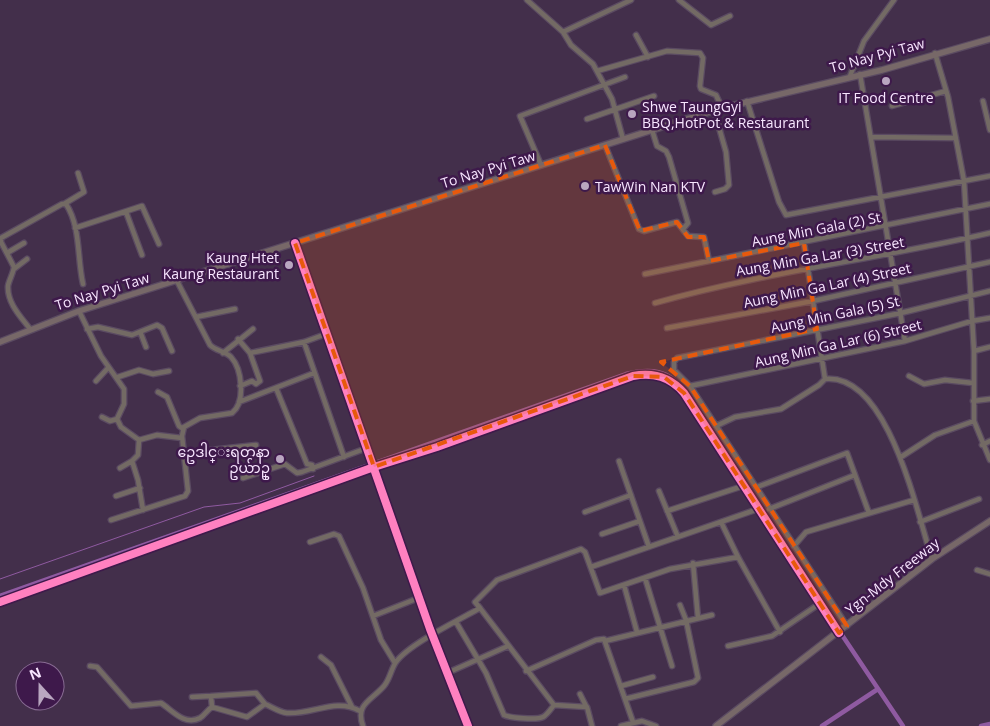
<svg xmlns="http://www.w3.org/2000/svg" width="990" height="726" font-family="'Open Sans','Noto Sans Myanmar',sans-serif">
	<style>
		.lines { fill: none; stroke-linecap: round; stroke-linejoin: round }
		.stream { stroke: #8f5aa1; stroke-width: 1 }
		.canal { stroke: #8f5aa1; stroke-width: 4.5 }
		.minor-casing { stroke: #5b4b62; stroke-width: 7 }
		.major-casing { stroke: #5b4b62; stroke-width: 8 }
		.minor { stroke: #736a64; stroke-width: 4.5 }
		.major { stroke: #776868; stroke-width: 5.5 }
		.cycleway-casing { stroke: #3e194b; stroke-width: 11 }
		.cycleway { stroke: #ff80c0; stroke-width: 8 }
		.marked { fill: #e8590c; fill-opacity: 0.2; stroke: #e8590c; stroke-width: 4; stroke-dasharray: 10 6; stroke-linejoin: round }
		.poi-dot { fill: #b9a6c0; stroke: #3e194b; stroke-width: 2 }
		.labels { text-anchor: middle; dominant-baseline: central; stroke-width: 5; stroke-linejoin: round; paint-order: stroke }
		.street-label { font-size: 14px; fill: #f8e6ff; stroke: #3e194b }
		.poi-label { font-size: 14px; fill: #f8e6ff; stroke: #3e194b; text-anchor: start }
	</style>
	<rect width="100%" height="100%" fill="#432f4b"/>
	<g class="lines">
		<path class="stream" d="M0,579L204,507L240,503L314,476"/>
		<path class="canal" d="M0,596L626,374C649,368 670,369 684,392
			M842,635L903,726
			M822,726L878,689
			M981,726L990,724"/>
		<defs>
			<path id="minor" d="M527,0L563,32L571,45L593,64L612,99L623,139
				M679,0L711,25L730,16
				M563,32L631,0
				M636,35L648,57
				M935,53L948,97L964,181L974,351V421L990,460
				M597,71L667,51L700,53L703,58L700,86L701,89L716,95L722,108
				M860,74L905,341
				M850,76L864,41L894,0
				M747,101L779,202L786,215L990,176
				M983,101L990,130
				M892,106L946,91
				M714,110L726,152L729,185L725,189L715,192
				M587,119L654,96
				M652,130L657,146L666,151L669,157L688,223L683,229
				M872,137L956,138
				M605,145L639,229L644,231L677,222L688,236L704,237L709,261
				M541,165L520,116L625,77
				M64,204L84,192L78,173
				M126,212L142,255
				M75,228L142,206L159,244
				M295,243L430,629L468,726
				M7,253L24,243
				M14,269L27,259
				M645,274L990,204
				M655,303C765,272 879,259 990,233
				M79,311L101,356L124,389V404L117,419L121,427L139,440L138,455L132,461L138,480L143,510
				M196,317L235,309
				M667,328L813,301L990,262
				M30,329C21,317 7,303 8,286C9,280 13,274 14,267L1,242V238L62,204H66C81,227 77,258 83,284
				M87,329L98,327L132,335L157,325L162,328L172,351
				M141,334L146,347
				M238,339L250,353L260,381L256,384L252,381L240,386
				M304,342L344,457
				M974,351L990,347
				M223,353L253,329
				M250,353L304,342L326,334
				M909,376L924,384L945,380L973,383
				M118,377L139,370L153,374L169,371
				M825,379C889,373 917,514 932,559
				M96,381L108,368
				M690,386L905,341L972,321L990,318
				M276,388L307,464L312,465L313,469
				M158,392L167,397L179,426L183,429
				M973,401L990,399
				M239,402L314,373
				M102,417L110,421L117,419
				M716,426L735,417L781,409L819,385L825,379L804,243
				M139,440L157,435L182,438
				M982,445L990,441
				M184,453L256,445
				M901,457L935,435L974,421
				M619,461L649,547
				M120,468L132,461
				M243,478L285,464L297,473L302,472L367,448
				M757,487L847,453L869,513
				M659,491L678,537
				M116,496L140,488
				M769,509L855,475
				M667,511L743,486
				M585,512L631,495
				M111,520L185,496L188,491L182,436L184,427L200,418L232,413C246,402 242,369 231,357C225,351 216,351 210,345L177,281
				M721,522L738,557L780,632
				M920,522L979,499
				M602,534L640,521
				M310,542L334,534L339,536L363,588L381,640L395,663
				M794,546L806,532L914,500
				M693,563L698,618
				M591,567L758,509
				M977,570L990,574
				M645,578L672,666
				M624,585L637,632
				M0,602L374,467L437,447L633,376C654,372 670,377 684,393L839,633
				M480,608L475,602L497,580L581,549L585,552L600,593L670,569L738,557
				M373,616L421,597
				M456,622L486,673L504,715C510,718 537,720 543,717C547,715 551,709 554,705
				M847,626L690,386L674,370V362L677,358L901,313L990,291
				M605,641L712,615
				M728,646L772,636L819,604
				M321,657L331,665L352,707
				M90,666L97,667L131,706L161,703C172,710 184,726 200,718C205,715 207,710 212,707L247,717L265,704C272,707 279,712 287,713C312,715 336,697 360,711
				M526,671L596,640L604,639L633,722
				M447,673L508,646
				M621,686L653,677
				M580,694L586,706
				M211,696L256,693L265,704
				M192,697L211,696L212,707
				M625,699L694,682L698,678L686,620L680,605
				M363,726C355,704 371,701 384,686C390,679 391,669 396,662C409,644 459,620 480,608L554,705L587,707L592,726
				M621,726L642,721L656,726"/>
			<path id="major" d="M0,342L79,311L722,108L882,70L990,39
				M716,726L932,559L990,521"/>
		</defs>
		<use href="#minor" class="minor-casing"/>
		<use href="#major" class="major-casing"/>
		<use href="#minor" class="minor"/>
		<use href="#major" class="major"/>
		<defs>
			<path id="cycleway" d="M295,243L430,629L468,726
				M0,602L374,467L437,447L633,376C654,372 670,377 684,393L839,633"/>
		</defs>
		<use href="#cycleway" class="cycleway-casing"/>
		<use href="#cycleway" class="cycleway"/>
	</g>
	<path class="marked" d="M605,145L640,231L677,222L688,237H704L709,261L804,243L817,329L661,362L690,386L847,626L839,633L684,393L664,377L633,376L374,467L295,243Z"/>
	<g class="poi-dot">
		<circle cx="886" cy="81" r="5"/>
		<circle cx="632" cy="114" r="5"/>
		<circle cx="585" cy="186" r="5"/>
		<circle cx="289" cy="265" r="5"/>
		<circle cx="280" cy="459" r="5"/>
	</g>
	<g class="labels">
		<g class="street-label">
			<text transform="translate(877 55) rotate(-15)">To Nay Pyi Taw</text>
			<text transform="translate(488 169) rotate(-17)">To Nay Pyi Taw</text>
			<text transform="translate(816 229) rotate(-11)">Aung Min Gala (2) St</text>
			<text transform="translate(820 256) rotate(-10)">Aung Min Ga Lar (3) Street</text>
			<text transform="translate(827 285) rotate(-12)">Aung Min Ga Lar (4) Street</text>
			<text transform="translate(102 291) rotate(-17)">To Nay Pyi Taw</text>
			<text transform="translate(835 314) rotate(-12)">Aung Min Gala (5) St</text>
			<text transform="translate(838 343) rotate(-13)">Aung Min Ga Lar (6) Street</text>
			<text transform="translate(892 576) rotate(-38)">Ygn-Mdy Freeway</text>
		</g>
		<g class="poi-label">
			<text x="886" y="97" text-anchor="middle">IT Food Centre</text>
			<text x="642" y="106">Shwe TaungGyi<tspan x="642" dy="16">BBQ,HotPot &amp; Restaurant</tspan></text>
			<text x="595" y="186">TawWin Nan KTV</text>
			<text x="279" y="257" text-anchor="end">Kaung Htet<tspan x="279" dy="16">Kaung Restaurant</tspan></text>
			<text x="270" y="451" text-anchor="end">ဥေဒါင္းရတနာ<tspan x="270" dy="16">ဥယ်ာဥ္</tspan></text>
		</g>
	</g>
	<g transform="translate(40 686) rotate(339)"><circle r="24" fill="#3e194b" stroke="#886b93"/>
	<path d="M0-4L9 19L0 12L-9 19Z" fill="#b9a6c0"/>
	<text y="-8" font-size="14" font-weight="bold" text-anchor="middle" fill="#f8e6ff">N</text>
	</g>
</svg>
